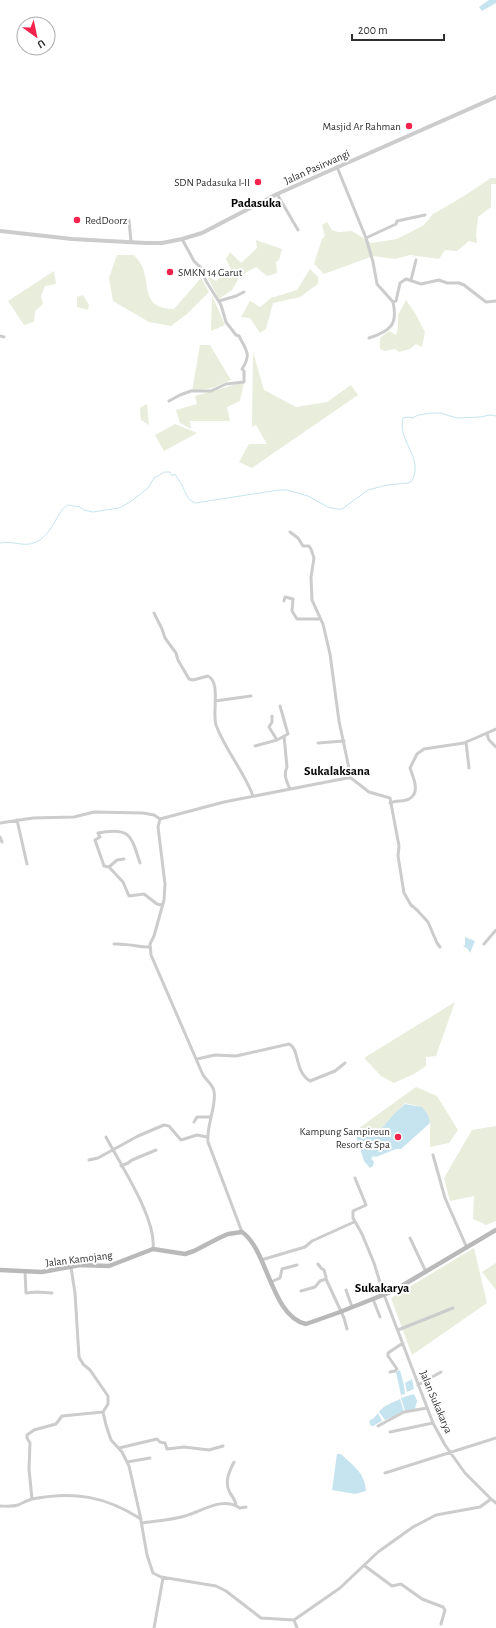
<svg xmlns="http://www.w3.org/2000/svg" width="496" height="1628" font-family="'Alegreya Sans',sans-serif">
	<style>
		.green { fill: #e8eddc }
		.water { fill: #c6e4ef }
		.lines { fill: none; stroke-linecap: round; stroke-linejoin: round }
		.stream { stroke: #c6e4ef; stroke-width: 1 }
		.minor { stroke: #ccc; stroke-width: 3 }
		.tertiary { stroke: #ccc; stroke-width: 4 }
		.secondary { stroke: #b9b9b9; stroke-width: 4.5 }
		.poi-dot { fill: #f4234d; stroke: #fff; stroke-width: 1.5 }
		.labels { text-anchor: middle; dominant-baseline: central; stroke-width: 4; stroke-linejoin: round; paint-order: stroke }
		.poi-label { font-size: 11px; fill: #2f2f2f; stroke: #fff; text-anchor: end }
		.street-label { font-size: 11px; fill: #2f2f2f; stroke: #fff }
		.quarter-label { font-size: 13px; font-weight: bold; fill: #000; stroke: #fff }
	</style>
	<rect width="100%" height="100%" fill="#fff"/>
	<path class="green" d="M491,178H496V184H491V207L478,217L476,235L477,243L469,241L457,251L445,250L439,259L410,255L395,259L373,256L324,274L314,264L322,239L325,236L322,225L327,222L332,230L338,232L352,231L371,243L397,239L424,225L433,214L464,196Z
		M256,240L282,249L279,260L276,262L277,273L267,276L256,267L240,276L232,290L219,299L207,276L216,281L231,269L226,259L230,252L241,263L257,248Z
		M117,255H134C137,259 141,263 143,268C150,291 143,308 174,309L201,278L209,292L187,314L171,326L149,322L113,301L109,278Z
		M310,269L318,277V284L300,297L273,303L266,329L260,333L250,318L241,317L250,301L260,307L271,298L297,290Z
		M54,271L56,284L45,286L41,296L43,304L35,311L34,322L24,325L8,301Z
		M83,295L89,305L88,310L77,307V297Z
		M212,295L225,325L211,331Z
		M406,300L415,313L425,332L422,347L416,344L410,349L399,352L395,349L385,351L380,349V338L389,331L396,335L398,328V315Z
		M200,345H210L231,380L212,388L192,391Z
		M253,352L264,390L296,407L327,402L351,385L358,395L252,468L239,462L249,444H267L256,425L252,427Z
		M244,382L240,401L227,407L230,421H190L191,429L180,423L176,410L197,404L195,396Z
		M147,404L149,425L141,420L140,408Z
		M175,424L197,433L164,451L155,435Z
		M455,1002L436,1056L426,1057V1066L414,1074L394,1083L381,1076L364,1058Z
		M416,1087L437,1096L458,1130L449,1143L430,1147V1123L422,1107L405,1103L379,1132L355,1131Z
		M496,1126V1221L486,1225L473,1219L474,1196L450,1201L444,1178L472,1130Z
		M474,1248L487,1303L412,1355L391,1298Z
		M496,1263V1290L482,1272Z"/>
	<path class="water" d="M489,0H496V3L482,11L479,7Z
		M465,937L475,941L470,953L468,949L463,946L465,945Z
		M405,1104L422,1107L428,1115L430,1123L401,1149H396L376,1157L374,1156L371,1158L374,1162L373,1166L370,1168L364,1161L356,1136L359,1133L379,1132L394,1114Z
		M400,1370L404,1385L405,1394L401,1395L396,1372Z
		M412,1379L414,1389L407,1392L405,1383Z
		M414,1394L417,1401L415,1409L405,1411L401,1398Z
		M400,1399L404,1412L385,1420L379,1412C384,1405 392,1403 400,1399Z
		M378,1413L382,1421L373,1426H371L369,1421L374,1418Z
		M337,1454H341C353,1466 365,1472 366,1491L355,1494L332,1490Z"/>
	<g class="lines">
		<path class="stream" d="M0,543C13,540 24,548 36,542C55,533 57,509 68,505L80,507L84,510L93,512L119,508L130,502L148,488L154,478L165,472H170L172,476L175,474C177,478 180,481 182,485C186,493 186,499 195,503L279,490H287L308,496L328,507L337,509H342L368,490L387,485L408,483L412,481C424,456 397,442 403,418L407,417L413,418L418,415L432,413H440L457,418L480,417L490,415L496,416"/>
		<path class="minor" d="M337,167L366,238L373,262L377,284L393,302L396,301L400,283L406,279L421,284L439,280L447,283H459L464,285L486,302L496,301
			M277,194L298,230
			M129,220L131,242
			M366,238L396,224L397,221L425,215
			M411,280L416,260
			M219,301L236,296L244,292
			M0,336L4,337
			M369,338C391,331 398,324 393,302
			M169,401L180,395L191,391H211L226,384L244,382V371L242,369C252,354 246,350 239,336L236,335L226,322L221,305L206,281L201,268L194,261L182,239
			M290,532L298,538L303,546H309L311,549L314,558L311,577L312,600L323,624L330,654L339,721L351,778
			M284,601L285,597L293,599L292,611L297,619H321
			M154,613L162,629L165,638L176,653L178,660L189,679L193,680L208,676C221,682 212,713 216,725C225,750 244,771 253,796
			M215,701L251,696
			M272,716V722L269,727L277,740
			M487,734L489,740L496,747
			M284,736L287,767C283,775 287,782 290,789
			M466,742L469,768
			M318,743L344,741
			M255,746L277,740L288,734L280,706
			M390,803C396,800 404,802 409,799C421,793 413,777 410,768L417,754L424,749L464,743L496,729
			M160,819L158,827L165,884L164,900L154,936L150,944L151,955L203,1075C206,1080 213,1085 214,1091C217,1105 206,1126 208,1142L242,1232
			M17,820L27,864
			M0,823L33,818L74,817L94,812L143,813L154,815L160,819L224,802L347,778H351L369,792L390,798L399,846L398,856L404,893L411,905L417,910L428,922L437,943L440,947
			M0,837L2,842
			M124,859L117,860L109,867L123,882L129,896L144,894L157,904L162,905
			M109,867L104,866L103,863L95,840L100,837L98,833C130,827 131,835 140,863
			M114,944C126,943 138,947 150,947
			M484,944L496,930
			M197,1059L215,1055L236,1056L289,1044C300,1049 294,1071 310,1081L335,1071L345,1063
			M194,1122L197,1117H211
			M106,1137C120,1164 157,1219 153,1249
			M433,1155L445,1198L467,1248
			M89,1160L98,1158L138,1136L164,1125L169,1126L181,1140L197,1135L207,1137
			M121,1166L128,1163L132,1160L156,1150
			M410,1238L426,1272
			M261,1260L305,1247L312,1241L354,1222
			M318,1264L321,1268L324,1270L326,1277V1279L344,1318L347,1329
			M71,1267L75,1293L79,1357L83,1364L90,1370L108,1396V1404L103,1412L106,1425L111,1440L122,1452L129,1466L140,1515L147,1555L153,1573L161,1577L216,1586L226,1591L261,1618L294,1620
			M25,1271L26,1293L37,1292L52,1293
			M271,1282L280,1278L282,1269L297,1265
			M346,1290L352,1307
			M301,1291L315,1287L320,1281L326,1279
			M373,1299L380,1317
			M398,1330L453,1308
			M390,1372L395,1371L397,1369L388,1356V1353L403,1343
			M418,1385L441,1372
			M378,1426L404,1412L427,1408
			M390,1432L433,1423
			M119,1448L157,1439L160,1442L165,1443L167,1449L184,1447L209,1450L223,1446
			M127,1462L150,1458
			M234,1462C229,1472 224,1482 230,1493C233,1497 235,1500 236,1505
			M385,1473L496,1438
			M32,1499L29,1469L30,1443L27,1438V1435L34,1430L56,1424L62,1416L103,1412
			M491,1499L496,1503
			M0,1506C6,1506 12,1507 18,1505C23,1503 27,1500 32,1499C74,1491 105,1496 141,1519
			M142,1523C156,1521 171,1520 185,1516C203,1511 222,1496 240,1508L246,1507
			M365,1566L392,1586L401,1584L422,1599L443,1607L445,1610L441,1624
			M154,1628L163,1578
			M297,1628L294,1620L340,1588L378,1552L413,1527L436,1515L480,1507L491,1499L465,1473L445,1445L433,1423L383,1292L374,1263L362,1234L353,1218V1211L366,1205L355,1178"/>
		<path class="tertiary" d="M0,231L72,239L146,243H162L182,239L202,233L277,194L496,97"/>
		<path class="secondary" d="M0,1270L42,1272L80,1265L109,1266L153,1249L185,1254L194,1251L219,1238L228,1234L242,1232C268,1250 271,1316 306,1324L340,1312L393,1291L496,1230"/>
	</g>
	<g class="poi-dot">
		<circle cx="409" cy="126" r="4"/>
		<circle cx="258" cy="182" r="4"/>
		<circle cx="77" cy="220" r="4"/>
		<circle cx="170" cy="272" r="4"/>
		<circle cx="398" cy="1137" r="4"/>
	</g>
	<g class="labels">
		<g class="poi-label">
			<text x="401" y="126">Masjid Ar Rahman</text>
			<text x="250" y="182">SDN Padasuka I-II</text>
			<text x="85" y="220" text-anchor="start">RedDoorz</text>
			<text x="178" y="272" text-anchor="start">SMKN 14 Garut</text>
			<text x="390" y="1131">Kampung Sampireun<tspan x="390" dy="13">Resort &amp; Spa</tspan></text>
		</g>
		<g class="street-label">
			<text transform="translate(317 167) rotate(-24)">Jalan Pasirwangi</text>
			<text transform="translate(79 1259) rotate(-7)">Jalan Kamojang</text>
			<text transform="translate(436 1402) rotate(67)">Jalan Sukakarya</text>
		</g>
		<g class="quarter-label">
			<text x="256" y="203">Padasuka</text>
			<text x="337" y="771">Sukalaksana</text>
			<text x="382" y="1288">Sukakarya</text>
		</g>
	</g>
	<g transform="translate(36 36) rotate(147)"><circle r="19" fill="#ffffff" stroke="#acacac"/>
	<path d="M0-3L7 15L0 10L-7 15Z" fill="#f4234d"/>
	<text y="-6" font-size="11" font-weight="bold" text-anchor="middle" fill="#2f2f2f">U</text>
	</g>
	<path d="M352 34v6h92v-6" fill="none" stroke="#2f2f2f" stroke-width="2"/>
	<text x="358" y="34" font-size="12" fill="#2f2f2f" stroke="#ffffff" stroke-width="3" paint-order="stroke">200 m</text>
</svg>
